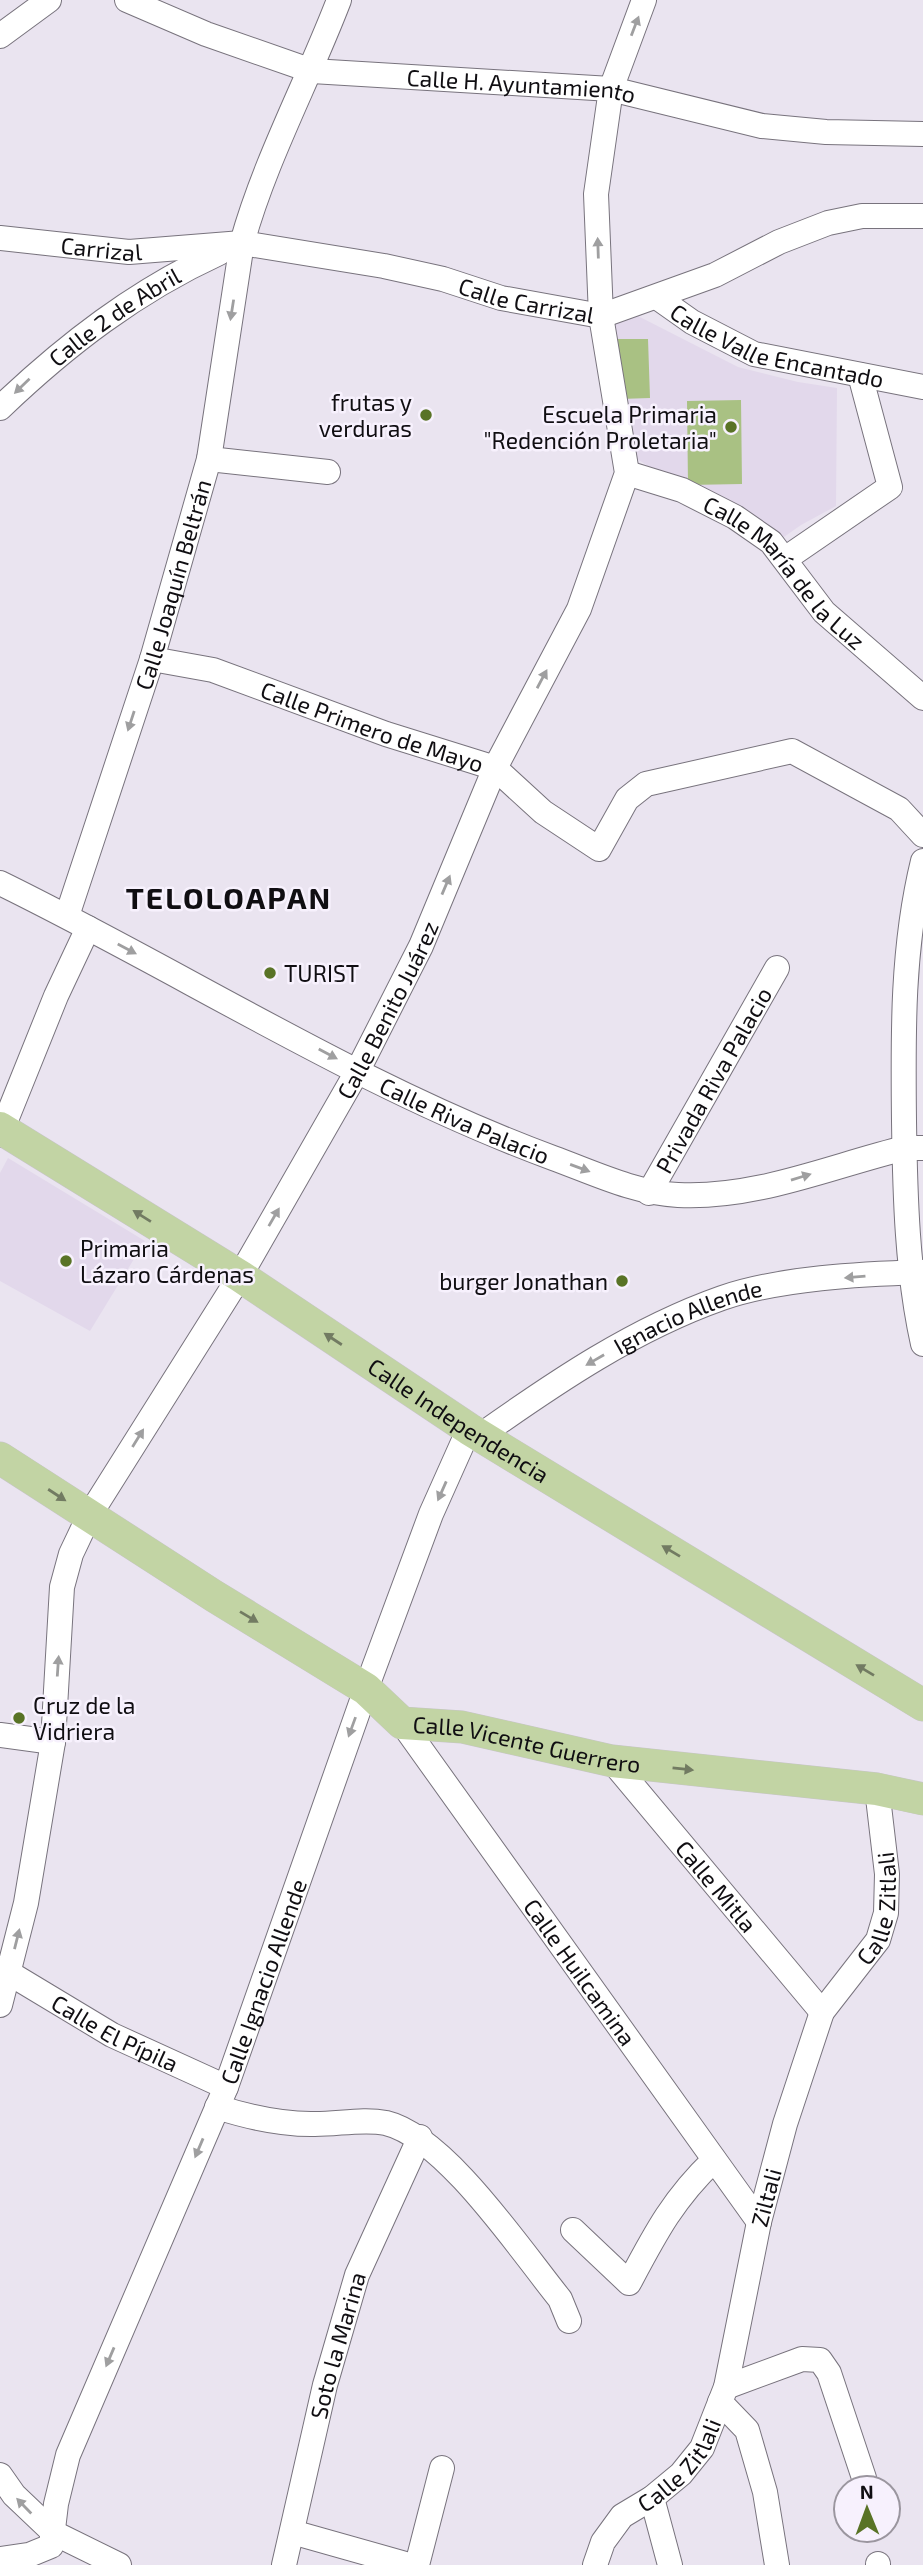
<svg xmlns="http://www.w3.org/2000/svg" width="923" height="2565" font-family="'Exo 2',sans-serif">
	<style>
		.built { fill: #e2d8eb }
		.park { fill: #a9c183 }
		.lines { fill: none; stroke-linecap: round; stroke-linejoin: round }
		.minor-casing { stroke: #78737d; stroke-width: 26 }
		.major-casing { stroke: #c6c5c6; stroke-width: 33 }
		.minor { stroke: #fff; stroke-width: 24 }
		.major { stroke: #c2d4a4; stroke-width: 32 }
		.oneway { fill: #9f9fa0 }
		.oneway2 { fill: #727b62 }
		.poi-dot { fill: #597326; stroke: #f7f1fd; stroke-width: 2.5 }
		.labels { text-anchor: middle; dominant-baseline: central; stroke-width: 5; stroke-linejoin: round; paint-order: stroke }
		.street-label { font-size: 23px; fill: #100e12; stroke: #f7f1fd }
		.poi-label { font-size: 23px; fill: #100e12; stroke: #f7f1fd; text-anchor: end }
		.district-label { font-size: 30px; font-weight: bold; letter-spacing: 2px; fill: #100e12; stroke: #f7f1fd }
	</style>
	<rect width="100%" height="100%" fill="#eae4f0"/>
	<path class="built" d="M634,314L738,367L798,382L837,388L836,506L801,525L771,546L631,455L609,325Z
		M8,1158L145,1241L90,1331L0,1281V1173Z"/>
	<path class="park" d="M618,339H648L650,398L620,399Z
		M741,400L742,484L688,485L687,401Z"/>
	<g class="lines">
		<defs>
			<g id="minor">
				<path id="s1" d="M127,0L206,34L312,71L611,89L762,126L826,132L923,134"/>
				<path d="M0,36L49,0"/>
				<path id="s2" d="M0,238L129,252L242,243L384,266L443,279L501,298L601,316L715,275L779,242L828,223L862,216H923"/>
				<path id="s3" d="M658,298L692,322L754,354L923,387"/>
				<path id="s4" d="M0,408C66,345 136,291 219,253"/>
				<path d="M209,459L328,472"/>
				<path id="s5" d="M627,473L682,490L735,517L771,542L824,612L923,698"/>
				<path d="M785,559L890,487L860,375"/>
				<path id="s6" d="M152,659L213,670L386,734L495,768L543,812L599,849L627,799L646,784L792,751L899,809L923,835"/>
				<path d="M923,861C902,947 903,1033 904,1121C905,1195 907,1272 923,1344"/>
				<path id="s7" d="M0,883C184,973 360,1087 553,1158C594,1173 635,1193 678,1195C756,1199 831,1166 905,1148H923"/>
				<path id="s8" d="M67,916L152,659L209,459L242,243C265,160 308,81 339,0"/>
				<path d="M0,1135L56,996L88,928"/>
				<path id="s9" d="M649,1193L777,968"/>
				<path id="s10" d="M481,1435C556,1382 634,1329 722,1298C780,1278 861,1274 923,1272"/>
				<path id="s11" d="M402,1723L759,2222"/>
				<path d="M0,1735L53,1742"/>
				<path id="s12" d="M612,1761L822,2012"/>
				<path id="s13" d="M9,1973L112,2035L226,2087"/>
				<path id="s14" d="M0,2005L26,1903L53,1742L62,1587L71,1554L89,1516L240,1276L358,1070L421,946L495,768L579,609L627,473L601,316L596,194L611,89L644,0"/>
				<path d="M217,2107C248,2117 278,2124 311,2124C335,2125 362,2118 386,2123C445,2137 521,2251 560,2299L569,2321"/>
				<path d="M573,2230L629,2283C655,2234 673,2199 714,2160"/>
				<path d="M726,2387L802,2359L820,2360L829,2373L864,2478"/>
				<path d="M720,2402L747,2430L765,2492L777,2565"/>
				<path d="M0,2475L14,2495L54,2533L119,2565"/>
				<path d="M652,2498L670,2565"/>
				<path d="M292,2532L409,2565"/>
				<path id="s15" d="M0,2559L29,2555L51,2546L56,2504L68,2455L226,2087L366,1689L431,1514L469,1429"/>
				<path d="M878,2564V2565"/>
				<path id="s16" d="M284,2565L325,2385L357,2275L420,2137"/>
				<path d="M417,2565L442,2468"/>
				<path id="s17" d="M595,2565L603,2542L622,2516L652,2498L681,2474L702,2448L726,2387L759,2222L785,2124L822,2012L878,1940L886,1913L887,1874L877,1789"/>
			</g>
			<g id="major">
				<path id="s18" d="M0,1128L240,1276L469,1429L923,1705"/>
				<path id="s19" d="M0,1458L214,1596L366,1689L402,1723L462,1727L612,1761L877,1789L923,1799"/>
			</g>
		</defs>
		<use href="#minor" class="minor-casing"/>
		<use href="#major" class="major-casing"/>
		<use href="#minor" class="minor"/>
		<use href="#major" class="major"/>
	</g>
	<defs><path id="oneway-solid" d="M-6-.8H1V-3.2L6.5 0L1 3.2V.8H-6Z" transform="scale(1.75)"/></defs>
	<g class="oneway">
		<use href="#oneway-solid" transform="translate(635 26) rotate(-69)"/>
		<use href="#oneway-solid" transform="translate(598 248) rotate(-92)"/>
		<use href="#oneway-solid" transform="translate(232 310) rotate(99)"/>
		<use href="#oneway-solid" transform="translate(22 386) rotate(136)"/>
		<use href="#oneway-solid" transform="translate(542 679) rotate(-62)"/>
		<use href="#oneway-solid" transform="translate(131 721) rotate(108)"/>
		<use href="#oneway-solid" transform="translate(446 885) rotate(-67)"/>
		<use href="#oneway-solid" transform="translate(127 949) rotate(28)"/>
		<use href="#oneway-solid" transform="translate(328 1054) rotate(28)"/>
		<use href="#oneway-solid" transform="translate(580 1168) rotate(20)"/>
		<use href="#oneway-solid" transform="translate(801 1177) rotate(-17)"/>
		<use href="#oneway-solid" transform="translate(274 1217) rotate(-60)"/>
		<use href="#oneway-solid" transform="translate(855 1277) rotate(175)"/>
		<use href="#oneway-solid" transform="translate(595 1360) rotate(150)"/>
		<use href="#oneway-solid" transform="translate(138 1438) rotate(-58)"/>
		<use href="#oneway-solid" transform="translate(442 1491) rotate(114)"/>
		<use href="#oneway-solid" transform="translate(58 1666) rotate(-86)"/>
		<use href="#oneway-solid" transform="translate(352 1727) rotate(110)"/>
		<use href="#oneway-solid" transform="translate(17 1939) rotate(-76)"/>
		<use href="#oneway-solid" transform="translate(199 2148) rotate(113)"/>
		<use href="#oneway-solid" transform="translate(110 2357) rotate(113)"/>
		<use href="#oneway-solid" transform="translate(24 2506) rotate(-134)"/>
	</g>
	<g class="oneway2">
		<use href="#oneway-solid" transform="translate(142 1216) rotate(-148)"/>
		<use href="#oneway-solid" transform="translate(333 1339) rotate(-147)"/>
		<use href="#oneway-solid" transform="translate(57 1495) rotate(33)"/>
		<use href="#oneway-solid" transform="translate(671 1551) rotate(-149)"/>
		<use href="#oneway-solid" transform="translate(249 1617) rotate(31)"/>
		<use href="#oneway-solid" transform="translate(865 1670) rotate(-149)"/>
		<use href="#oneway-solid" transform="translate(683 1769) rotate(6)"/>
	</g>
	<g class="poi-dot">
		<circle cx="426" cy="415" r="7"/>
		<circle cx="731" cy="427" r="7"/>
		<circle cx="270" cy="973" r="7"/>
		<circle cx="66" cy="1261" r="7"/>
		<circle cx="622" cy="1281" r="7"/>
		<circle cx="19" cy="1718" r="7"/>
	</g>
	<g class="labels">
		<g class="street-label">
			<text stroke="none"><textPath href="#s1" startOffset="408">Calle H. Ayuntamiento</textPath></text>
			<text stroke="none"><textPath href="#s2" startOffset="102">Carrizal</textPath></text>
			<text stroke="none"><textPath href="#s2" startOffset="534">Calle Carrizal</textPath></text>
			<text stroke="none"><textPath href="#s4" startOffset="147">Calle 2 de Abril</textPath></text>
			<text stroke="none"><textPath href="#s3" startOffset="131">Calle Valle Encantado</textPath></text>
			<text stroke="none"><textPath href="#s5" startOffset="191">Calle María de la Luz</textPath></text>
			<text stroke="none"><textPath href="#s8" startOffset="348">Calle Joaquín Beltrán</textPath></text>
			<text stroke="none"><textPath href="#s6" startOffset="231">Calle Primero de Mayo</textPath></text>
			<text stroke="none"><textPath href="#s14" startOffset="1088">Calle Benito Juárez</textPath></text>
			<text stroke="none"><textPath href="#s9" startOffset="130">Privada Riva Palacio</textPath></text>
			<text stroke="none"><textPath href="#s7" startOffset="522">Calle Riva Palacio</textPath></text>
			<text stroke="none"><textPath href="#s10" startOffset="240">Ignacio Allende</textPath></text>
			<text stroke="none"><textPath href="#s18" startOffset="544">Calle Independencia</textPath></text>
			<text stroke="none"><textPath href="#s19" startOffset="609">Calle Vicente Guerrero</textPath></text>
			<text stroke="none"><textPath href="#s12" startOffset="163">Calle Mitla</textPath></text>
			<text stroke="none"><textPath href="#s17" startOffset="738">Calle Zitlali</textPath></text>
			<text stroke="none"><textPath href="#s11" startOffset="306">Calle Huilcamina</textPath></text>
			<text stroke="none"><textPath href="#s15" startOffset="658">Calle Ignacio Allende</textPath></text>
			<text stroke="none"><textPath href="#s13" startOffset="122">Calle El Pípila</textPath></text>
			<text stroke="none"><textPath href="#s17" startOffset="422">Ziltali</textPath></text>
			<text stroke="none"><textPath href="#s16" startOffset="226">Soto la Marina</textPath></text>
			<text stroke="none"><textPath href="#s17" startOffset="135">Calle Zitlali</textPath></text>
		</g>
		<g class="poi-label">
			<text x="412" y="402">frutas y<tspan x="412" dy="26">verduras</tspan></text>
			<text x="717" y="414">Escuela Primaria<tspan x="717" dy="26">"Redención Proletaria"</tspan></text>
			<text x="284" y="973" text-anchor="start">TURIST</text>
			<text x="80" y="1248" text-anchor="start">Primaria<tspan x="80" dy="26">Lázaro Cárdenas</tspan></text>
			<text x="608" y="1281">burger Jonathan</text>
			<text x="33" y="1705" text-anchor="start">Cruz de la<tspan x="33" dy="26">Vidriera</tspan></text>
		</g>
		<g class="district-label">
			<text x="229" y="897">TELOLOAPAN</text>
		</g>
	</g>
	<g transform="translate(867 2509) rotate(359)"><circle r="33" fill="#f7f1fd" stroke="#9b969f" stroke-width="2"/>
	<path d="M0-5L12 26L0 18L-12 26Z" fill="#597326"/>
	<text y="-10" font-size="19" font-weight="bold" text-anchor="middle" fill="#100e12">N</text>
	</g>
</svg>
